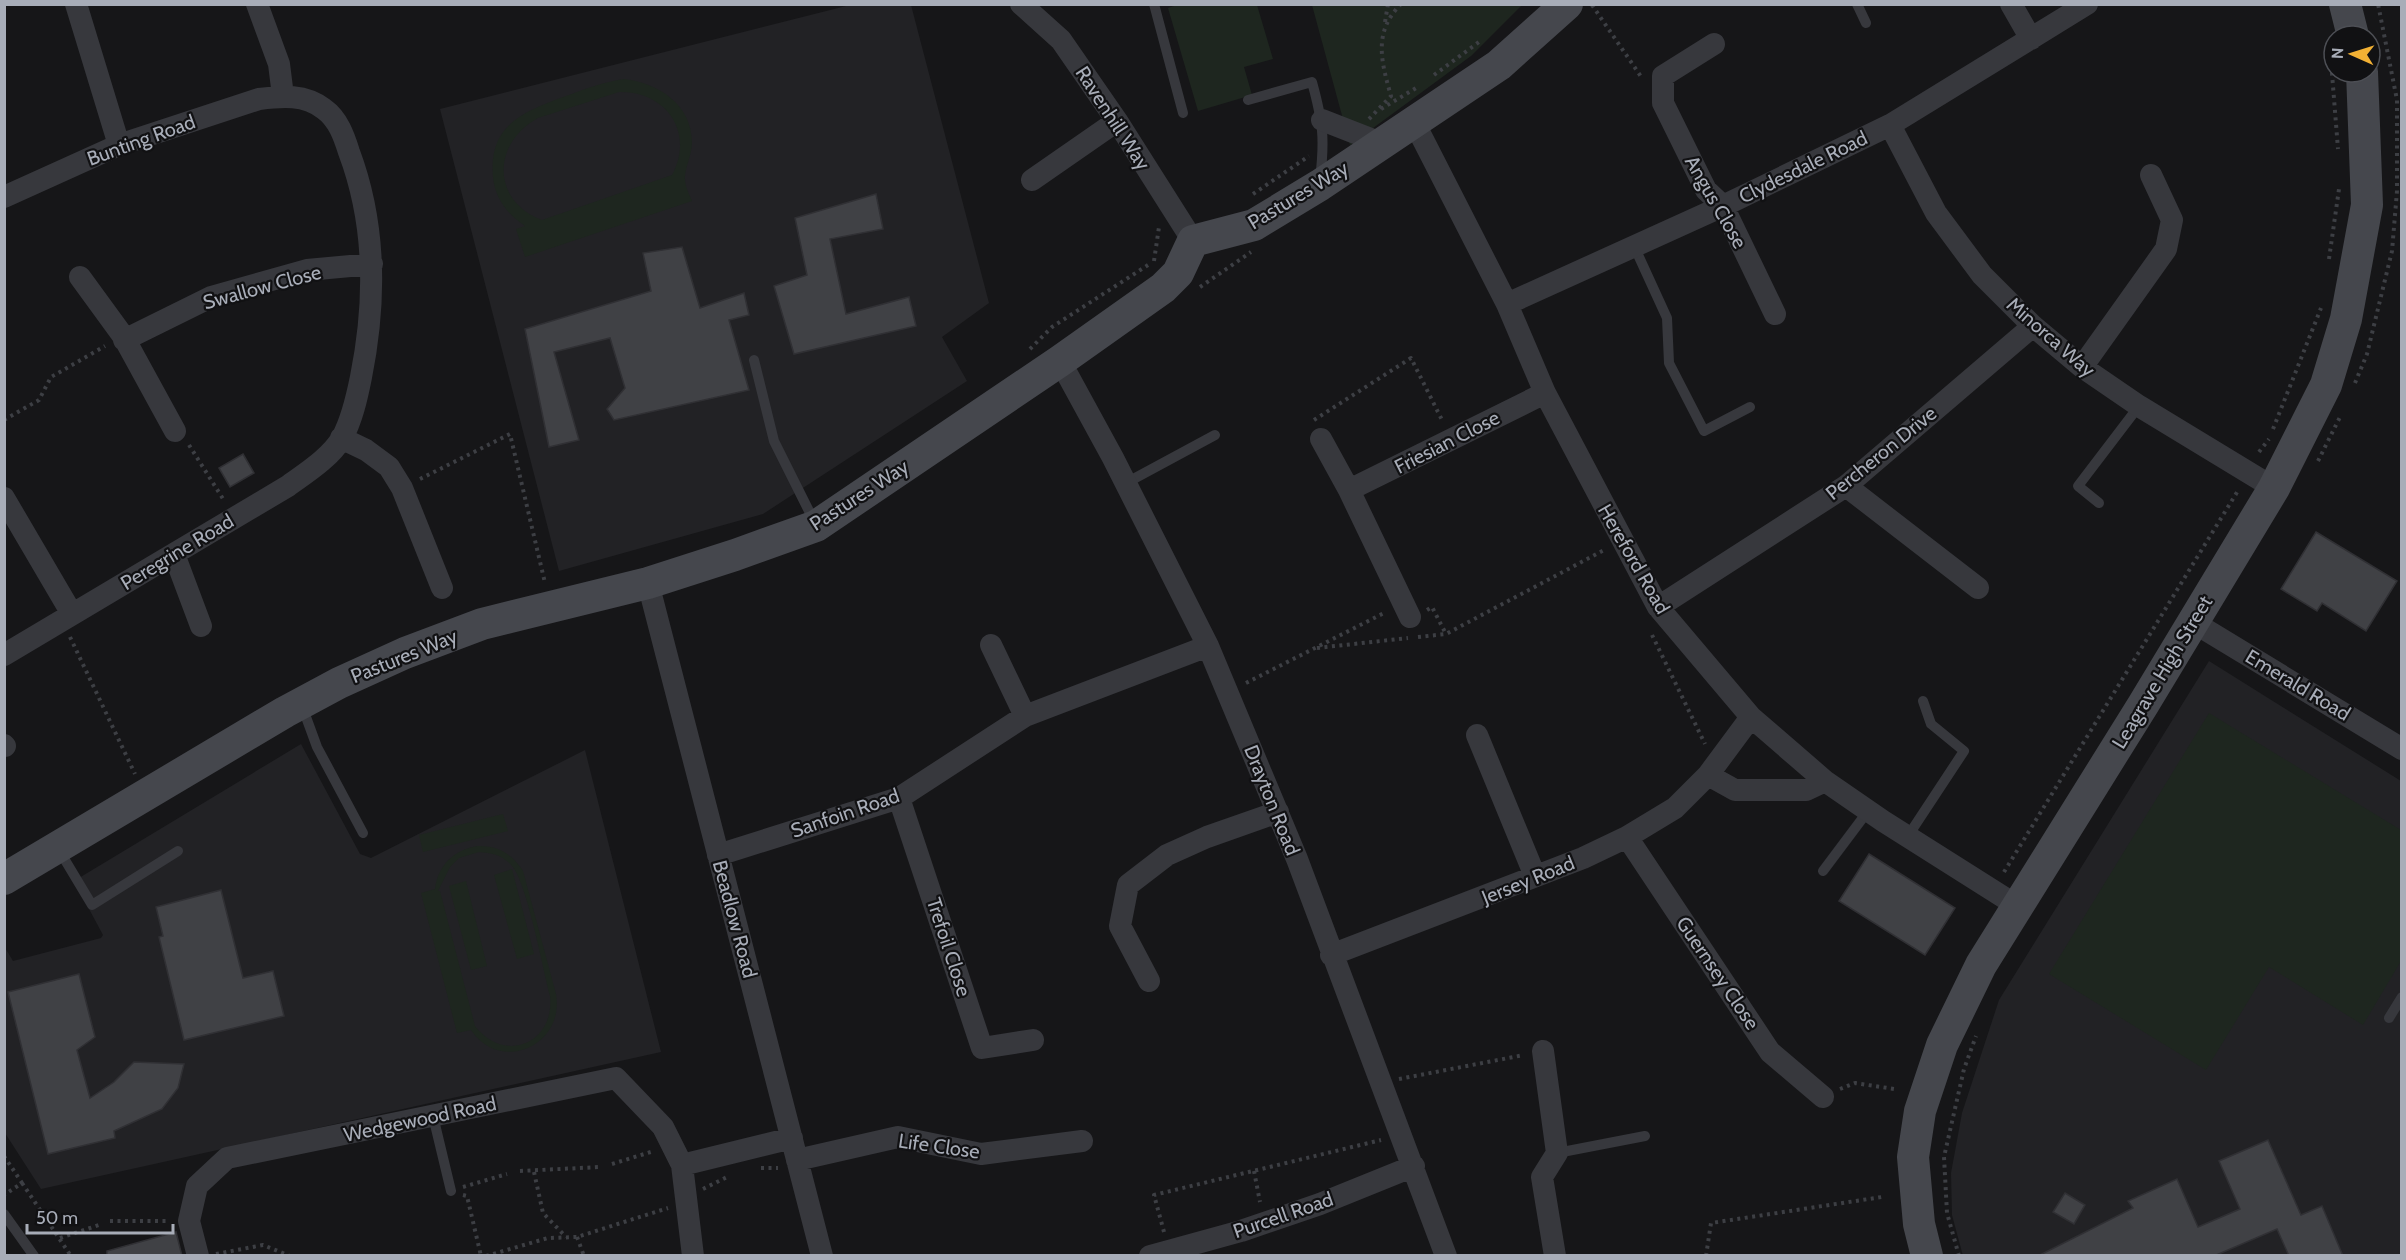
<svg xmlns="http://www.w3.org/2000/svg" width="2406" height="1260" font-family="Cabin,sans-serif">
	<style>
		.built { fill: #222225 }
		.green { fill: #1e261f; fill-rule: evenodd }
		.building { fill: #404145; stroke: #303034; stroke-width: 1.5 }
		.lines { fill: none; stroke-linecap: round; stroke-linejoin: round }
		.path { stroke: #3d3f44; stroke-width: 4; stroke-dasharray: 3 4.5; stroke-linecap: butt }
		.lane { stroke: #37383d; stroke-width: 10 }
		.street { stroke: #37383d; stroke-width: 22 }
		.secondary { stroke: #45474d; stroke-width: 32 }
		.labels { text-anchor: middle; dominant-baseline: central; stroke-width: 4.5; stroke-linejoin: round; paint-order: stroke }
		.street-label { font-size: 20px; fill: #a8adb8; stroke: #111113 }
	</style>
	<rect width="100%" height="100%" fill="#161618"/>
	<path class="built" d="M850,5H911L989,303L942,337L967,381L763,514L559,571L440,109Z
		M2209,661L2401,781V1255L1963,1256L1952,1215L1951,1173L1962,1113L1999,1000Z
		M301,744L360,854L371,858L585,750L661,1052L41,1189L5,1133L4,946L13,961L101,938L103,935L74,881Z"/>
	<path class="green" d="M1180,4L1257,5L1273,59L1244,67L1252,95L1198,111L1168,8Z
		M1312,5H1522L1471,56L1350,145Z
		M624,79C658,83 692,104 692,143C692,154 684,171 685,179C685,186 689,194 692,201L525,257L516,229L525,226C507,214 495,198 493,177C488,124 525,111 566,96C585,89 604,82 624,79ZM619,92C666,91 695,132 672,175L542,220C491,201 492,143 538,118Z
		M2209,713L2401,830V961L2363,1025L2269,967L2206,1070L2049,974Z
		M503,814L508,831L423,852L419,835Z
		M477,846C498,845 512,854 523,871L556,994C565,1046 500,1074 471,1030L457,1033L421,893L435,889C438,865 454,850 477,846ZM479,852C492,853 503,855 512,866C527,883 543,969 550,996C555,1044 504,1064 475,1026L440,891H438L450,867L459,858Z
		M512,869L534,954L517,959L494,875Z
		M466,881L487,966L471,970L449,886Z"/>
	<path class="building" d="M876,194L883,229L830,239L846,314L909,297L916,326L794,354L774,286L807,275L795,218Z
		M682,247L700,308L744,293L749,315L729,320L749,390L614,420L607,409L625,388L610,338L554,352L579,440L549,447L525,329L651,291L643,253Z
		M243,454L254,473L230,487L219,468Z
		M2316,532L2397,581L2366,631L2322,603L2317,611L2281,589Z
		M1869,854L1955,908L1925,955L1839,901Z
		M221,890L243,978L273,971L284,1016L184,1040L159,937L163,936L156,907Z
		M79,974L95,1037L77,1050L90,1098L114,1082L134,1062L184,1064L178,1088L162,1109L114,1131L115,1138L48,1154L8,992Z
		M2268,1140L2301,1215L2322,1206L2343,1256H2289L2277,1229L2214,1256H2038L2133,1208L2128,1201L2177,1179L2198,1227L2240,1209L2219,1161Z
		M2065,1193L2085,1205L2074,1224L2053,1212Z
		M176,1232L182,1256H107V1251Z"/>
	<g class="lines">
		<path class="path" d="M1592,5L1642,78
			M1385,22L1388,4
			M2327,43L2331,61L2338,149
			M1434,75L1479,42
			M1381,109L1416,88
			M1369,119L1391,96C1381,61 1373,32 1401,4
			M1253,194L1309,156
			M2329,259L2339,189
			M1154,261L1159,227
			M1200,287L1251,252
			M1030,349L1052,327L1148,265
			M2355,383L2367,354L2392,251L2397,191V100L2378,4
			M4,420L39,400L51,377L105,346
			M1314,420L1411,358L1443,422
			M2273,429L2321,308
			M189,445L225,502
			M2259,452L2269,439
			M2318,461L2340,417
			M420,479L510,434L545,583
			M1427,610L1432,607L1446,634
			M1652,635L1705,744
			M70,637L135,774
			M1418,637L1446,634L1606,549
			M1317,648L1408,638
			M1246,683L1386,612
			M2004,872L2239,489
			M1399,1079L1524,1055
			M1840,1089L1855,1083L1894,1089
			M4,1156L22,1183L4,1195
			M612,1164L654,1151
			M761,1168H778
			M520,1171L600,1167
			M1254,1171L1260,1202
			M534,1172L543,1213L566,1237
			M22,1183L71,1256
			M463,1187L507,1174
			M703,1189L729,1176
			M463,1195L467,1196L481,1256
			M110,1221H170
			M1164,1232L1154,1195L1381,1140
			M577,1237L584,1256
			M60,1238L99,1225
			M216,1254L263,1245L290,1256
			M486,1256L548,1238L577,1237L668,1208
			M1706,1256L1711,1223L1882,1197
			M1959,1256L1947,1213L1944,1157L1964,1069L1976,1036"/>
		<path class="lane" d="M1154,4L1183,113
			M1857,4L1866,23
			M1248,100L1312,82C1323,122 1325,139 1320,179
			M1634,246L1667,318L1669,363L1704,431L1750,407
			M754,360L774,441L815,523
			M1126,483L1215,435
			M2099,503L2078,486L2139,406
			M302,706L317,747L363,833
			M1908,836L1964,751L1931,724L1923,701
			M59,850L92,905L178,851
			M1823,871L1868,811
			M2389,1018L2402,997
			M433,1116L451,1191
			M1557,1153L1645,1136
			M4,1214L34,1256"/>
		<path class="street" d="M76,4L119,145
			M257,4L279,64L283,96
			M1021,4L1061,40L1117,121L1193,241
			M2011,4L2031,39
			M1714,44L1663,76V103L1706,190L1723,206L1775,314
			M1322,120L1381,143
			M1414,122L1507,304L1545,393L1658,607L1751,717L1825,781L1883,821L2019,907
			M1890,125L1936,213L1982,275L2033,326L2082,367L2139,406L2274,488
			M1032,180L1117,121
			M4,197L119,145L259,99C282,96 305,94 324,109C338,119 344,136 349,152C376,224 376,302 361,377C357,397 352,420 342,438C330,458 306,473 288,486L4,655
			M80,277L123,336L175,431
			M1507,304L1723,206L1890,125L2087,4
			M124,340L211,297L307,270L372,264
			M1060,361L1113,458L1208,646L1297,859L1446,1256
			M2082,367L2166,249L2172,220L2151,175
			M341,438L366,450L389,467L402,488L442,588
			M1321,439L1349,490L1545,393
			M1846,486L1978,588
			M1349,490L1410,617
			M4,498L72,614
			M174,554L201,626
			M648,583L822,1256
			M1658,607L1846,486L2033,326
			M2193,622L2402,749
			M991,645L1025,716
			M1477,735L1535,876
			M4,745L5,746
			M1708,775L1751,717
			M899,798L982,1048L1033,1040
			M1627,837L1770,1052L1823,1097
			M718,855L899,798L1025,716L1208,646
			M1331,955L1583,858L1627,837L1675,808L1708,775L1735,790H1806L1825,781
			M1149,981L1120,926L1128,885L1167,855L1207,837L1278,812
			M1543,1051L1557,1153L1542,1177L1555,1256
			M797,1160L898,1137L981,1154L1082,1141
			M682,1165L693,1256
			M198,1256L189,1221L197,1186L227,1158L616,1078L663,1127L682,1165L792,1138
			M1150,1256L1241,1231L1320,1204L1414,1166"/>
		<path class="secondary" d="M2345,4L2353,36
			M4,879L285,712L339,683L405,653L482,624L648,583L735,555L816,526L1060,361L1163,288L1178,273L1193,241L1254,225L1320,185L1499,65L1567,4
			M1927,1256L1919,1224L1913,1157L1920,1111L1942,1045L1981,965L2143,705L2274,488L2326,385L2346,319L2367,205L2362,72"/>
	</g>
	<g class="labels">
		<g class="street-label">
			<text transform="translate(1113 118) rotate(57)">Ravenhill Way</text>
			<text transform="translate(141 140) rotate(-20)">Bunting Road</text>
			<text transform="translate(1803 167) rotate(-26)">Clydesdale Road</text>
			<text transform="translate(1298 195) rotate(-31)">Pastures Way</text>
			<text transform="translate(1716 202) rotate(60)">Angus Close</text>
			<text transform="translate(262 287) rotate(-15)">Swallow Close</text>
			<text transform="translate(2051 337) rotate(41)">Minorca Way</text>
			<text transform="translate(1447 442) rotate(-27)">Friesian Close</text>
			<text transform="translate(1881 453) rotate(-39)">Percheron Drive</text>
			<text transform="translate(859 495) rotate(-33)">Pastures Way</text>
			<text transform="translate(177 552) rotate(-31)">Peregrine Road</text>
			<text transform="translate(1634 559) rotate(60)">Hereford Road</text>
			<text transform="translate(404 656) rotate(-22)">Pastures Way</text>
			<text transform="translate(2162 672) rotate(-59)">Leagrave High Street</text>
			<text transform="translate(2298 685) rotate(31)">Emerald Road</text>
			<text transform="translate(1272 800) rotate(68)">Drayton Road</text>
			<text transform="translate(845 813) rotate(-19)">Sanfoin Road</text>
			<text transform="translate(1528 880) rotate(-22)">Jersey Road</text>
			<text transform="translate(735 919) rotate(75)">Beadlow Road</text>
			<text transform="translate(949 947) rotate(72)">Trefoil Close</text>
			<text transform="translate(1718 973) rotate(56)">Guernsey Close</text>
			<text transform="translate(420 1119) rotate(-12)">Wedgewood Road</text>
			<text transform="translate(939 1146) rotate(8)">Life Close</text>
			<text transform="translate(1283 1215) rotate(-19)">Purcell Road</text>
		</g>
	</g>
	<rect width="2406" height="1260" fill="none" stroke="#a8adb8" stroke-width="12"/>
	<g transform="translate(2352 54) rotate(273)"><circle r="28" fill="#111113" stroke="#4d4f55" stroke-width="1.5"/>
	<path d="M0-4.5L10 22L0 15L-10 22Z" fill="#f2b134"/>
	<text y="-9" font-size="16" font-weight="bold" text-anchor="middle" fill="#a8adb8">N</text>
	</g>
	<path d="M27 1224v9h146v-9" fill="none" stroke="#a8adb8" stroke-width="3"/>
	<text x="36" y="1224" font-size="18" fill="#a8adb8" stroke="#111113" stroke-width="4.5" paint-order="stroke">50 m</text>
</svg>
